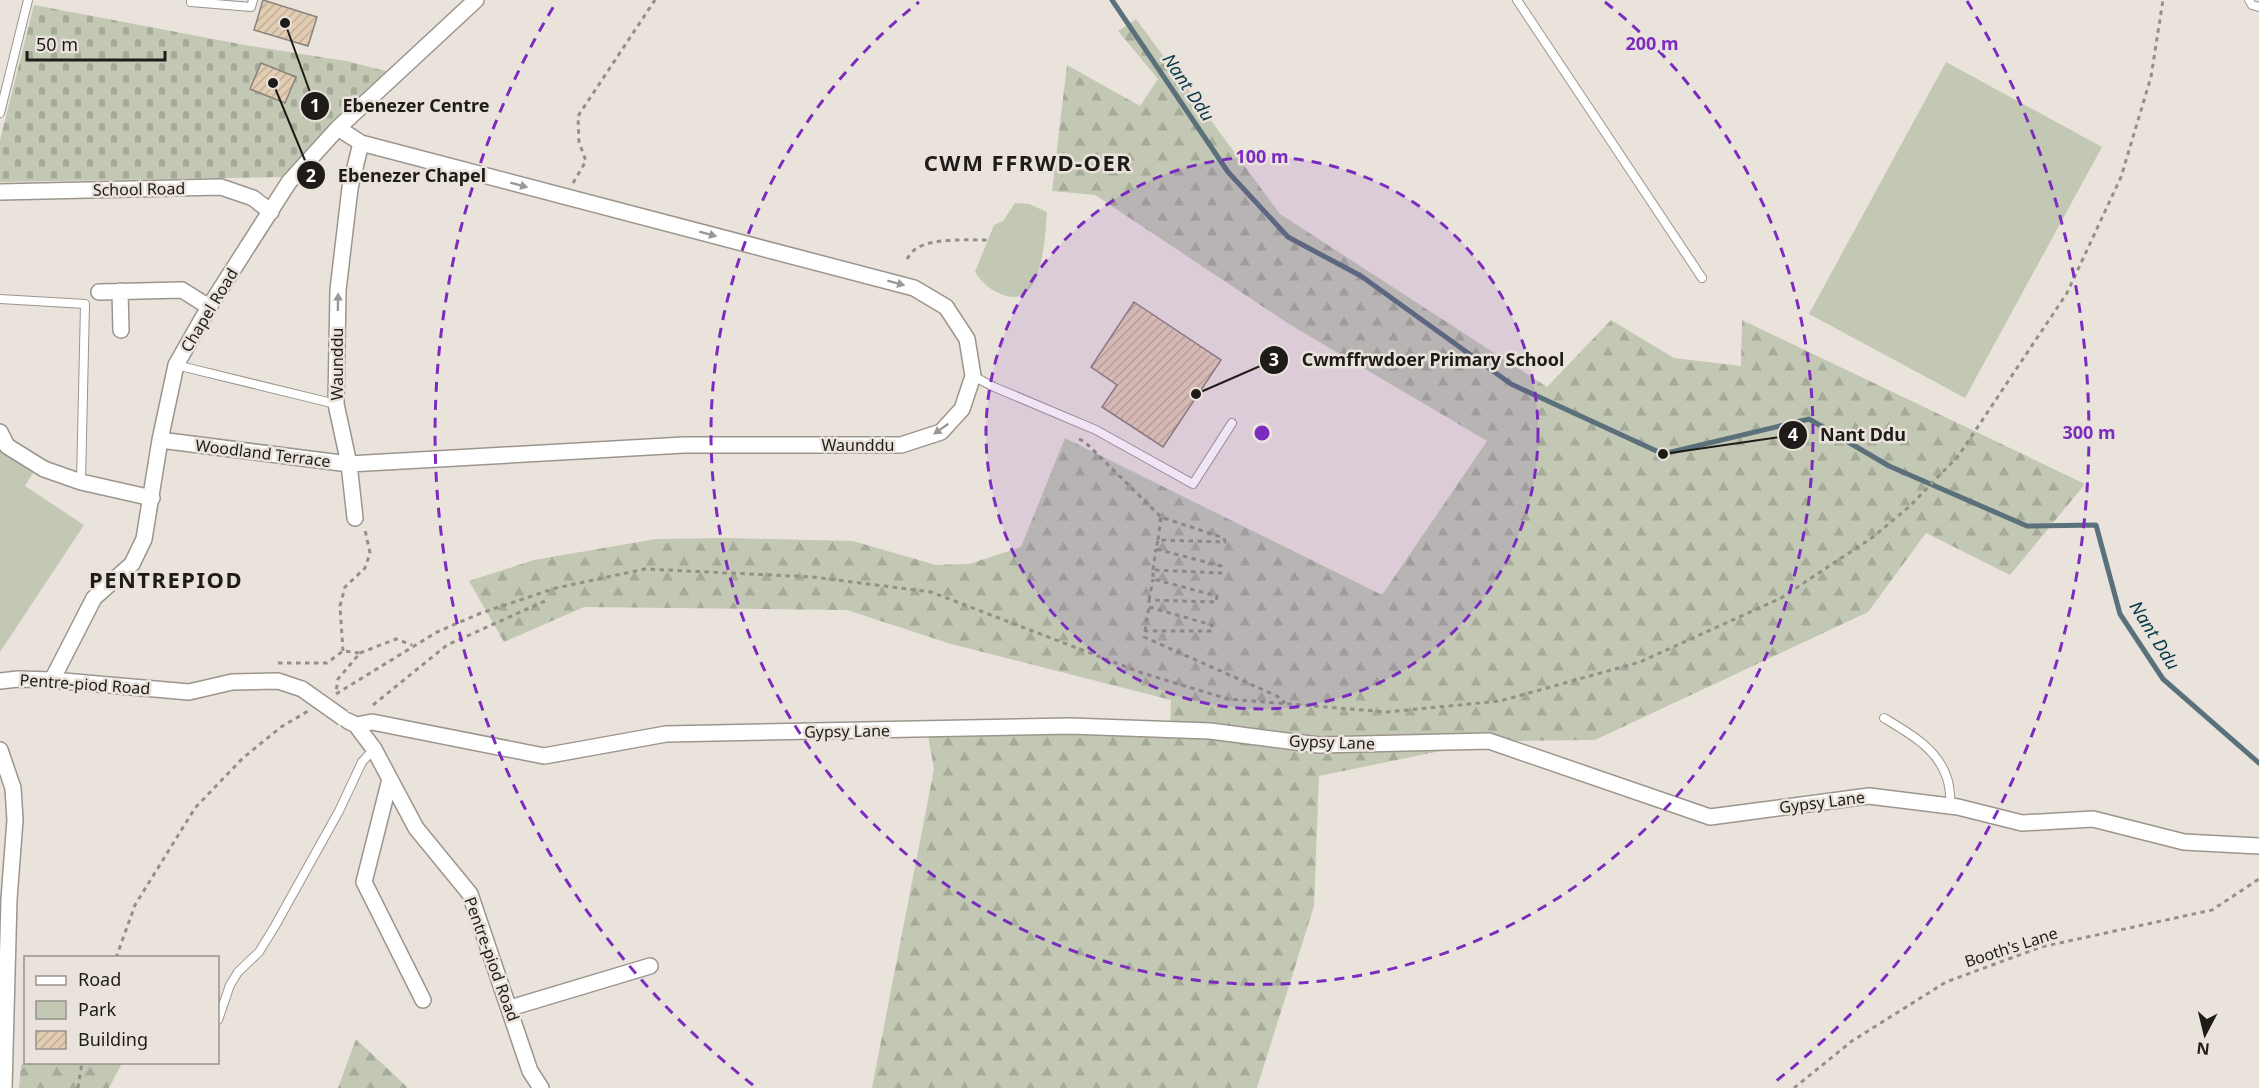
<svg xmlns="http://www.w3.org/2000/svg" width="2259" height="1088" font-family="'Noto Sans',sans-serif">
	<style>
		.green { fill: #c2c8b3 }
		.forest { fill: url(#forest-firs) }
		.cemetery { fill: url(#cemetery-stones) }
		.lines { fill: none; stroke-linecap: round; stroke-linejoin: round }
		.stream { stroke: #5a707a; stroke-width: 5 }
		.building { fill: url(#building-hatch); stroke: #89837b; stroke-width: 1.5 }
		.lane-casing { stroke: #9c958d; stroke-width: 10 }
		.street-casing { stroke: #9c958d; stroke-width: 18 }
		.path { stroke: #948f89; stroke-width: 3; stroke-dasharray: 4.5 4.5; stroke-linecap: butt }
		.lane { stroke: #fff; stroke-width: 8 }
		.street { stroke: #fff; stroke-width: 15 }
		.street-bridge-casing { stroke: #9c958d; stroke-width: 18; stroke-linecap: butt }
		.street-bridge { stroke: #fff; stroke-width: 15 }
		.oneway { fill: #9a9897 }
		.ring { fill: none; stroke: #7b2cbf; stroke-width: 3; stroke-dasharray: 10 8 }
		.labels { text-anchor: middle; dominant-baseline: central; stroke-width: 5; stroke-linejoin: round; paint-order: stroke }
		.street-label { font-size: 16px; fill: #1e1b18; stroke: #eae3db }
		.water-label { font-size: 18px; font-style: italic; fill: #07394b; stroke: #eae3db }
		.district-label { font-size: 22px; font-weight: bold; letter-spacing: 1.5px; fill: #1e1b18; stroke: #eae3db }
		.centre { fill: #7b2cbf; stroke: #eae3db; stroke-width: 3 }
		.ring-label { font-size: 18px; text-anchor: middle; font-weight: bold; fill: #7b2cbf; stroke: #eae3db; stroke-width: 5; stroke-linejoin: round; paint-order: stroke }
		.leader { fill: none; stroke: #1e1b18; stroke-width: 2 }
		.callout-dot { fill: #1e1b18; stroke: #eae3db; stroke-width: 2 }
		.mark-label { font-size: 18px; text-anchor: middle; font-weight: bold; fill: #fff }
		.callout-label { font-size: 18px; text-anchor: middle; font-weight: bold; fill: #1e1b18; stroke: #eae3db; stroke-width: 5; stroke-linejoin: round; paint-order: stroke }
	</style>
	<defs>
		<pattern id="forest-firs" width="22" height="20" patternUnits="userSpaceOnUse" patternTransform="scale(1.5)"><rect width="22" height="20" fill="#c2c8b3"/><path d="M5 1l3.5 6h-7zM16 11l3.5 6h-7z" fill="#a6ab99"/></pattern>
		<pattern id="cemetery-stones" width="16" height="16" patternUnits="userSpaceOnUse" patternTransform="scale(1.5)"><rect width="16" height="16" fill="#c2c8b3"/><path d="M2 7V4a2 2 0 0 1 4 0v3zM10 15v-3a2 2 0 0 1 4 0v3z" fill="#a6ab99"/></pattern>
		<pattern id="building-hatch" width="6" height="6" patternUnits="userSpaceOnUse" patternTransform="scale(1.5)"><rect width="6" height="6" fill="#e2ccb2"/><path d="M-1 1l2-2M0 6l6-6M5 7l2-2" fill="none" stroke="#c1af98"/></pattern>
	</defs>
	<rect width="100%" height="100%" fill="#eae3db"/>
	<path class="green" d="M1946,62L2102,147L1965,398L1809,314Z
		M1015,203L1029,204L1047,212C1045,236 1043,310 1004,295C991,291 982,283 975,272L994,225L1003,221Z
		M0,446L33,473L25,486L84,525L0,652Z"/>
	<path class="forest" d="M1136,19L1280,214L1547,387L1611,320L1674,358L1741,366L1742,320L2085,484L2010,575L1926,533L1868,612L1595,740L1489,741L1319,776L1314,906L1257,1088H872L934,769L927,729H1170L1171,700L951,644L847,610L584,607L504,642L469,581L534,560L656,539L726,538L853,541L936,565L969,564L1021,547L1065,438L1382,595L1487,441L1289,324L1095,195L1052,191L1067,65L1140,106L1158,79L1118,31Z
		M356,1039L406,1086L407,1088H338Z
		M25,1062H26L122,1063L109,1088H19L21,1065Z"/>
	<path class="cemetery" d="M34,5L245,45L346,61L389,72L339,117L287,177L0,182V140Z"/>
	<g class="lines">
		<path class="stream" d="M1112,0L1228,172L1288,237L1361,276L1511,384L1663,454L1809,419L1889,466L2027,526L2096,525L2120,614L2163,679L2259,763"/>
	</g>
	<path class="building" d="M263,0L317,17L308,46L254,30Z
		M261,63L296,77L285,103L250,89Z
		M1134,302L1221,360L1163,447L1102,407L1117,385L1091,367Z"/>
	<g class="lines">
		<defs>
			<path id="lane" d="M1517,0L1702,278
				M2249,0L2252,5L2259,7
				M191,2L251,7L253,0
				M0,113L28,0
				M0,299L85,304L81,482
				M176,365L336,404
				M973,376L994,387L1096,430L1193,484L1232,423
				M1884,718C1909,733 1938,749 1947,778C1950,786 1950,797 1951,806
				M218,1020L230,985L238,972L259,952L275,926L339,811L362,762L374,749"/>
			<path id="street" d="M338,128L361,143L914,288L946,307L967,339L973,376L962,409L941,432L901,445H684L349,464L336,404L338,290L350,188L361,143
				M0,192L221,187L253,198L271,212
				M120,291L121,330
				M99,292L182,290L209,307
				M0,432L7,446L44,469L81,482L152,498
				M160,440L349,464L355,518
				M52,680L94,598L132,564L144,539L160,440L176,365L209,307L289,182L338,128L476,0
				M0,681L18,679L52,680L189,692L232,682L278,681L302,689
				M348,721L356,725L374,749L416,828L470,894L530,1071L541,1088
				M356,725L372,722L544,756L666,734L1070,726L1210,731L1319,745L1489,741L1710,817L1869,796L1958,807L2022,823L2093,819L2184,842L2259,846
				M0,750L13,788L15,820L9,899L4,1088
				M390,779L364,882L423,1000
				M510,1008L650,966"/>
		</defs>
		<use href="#lane" class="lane-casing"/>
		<use href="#street" class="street-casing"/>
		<path class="path" d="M573,183L586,161L579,142L578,116L655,0
			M907,259C910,255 913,250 917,248C933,238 969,240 987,240
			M1079,439L1085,442L1161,517L1224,538L1225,542L1158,540L1156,549L1221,566V573L1153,570V579L1217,596L1216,602L1149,600V607L1212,625V631H1145L1144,637L1277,696L1285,703
			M1158,540L1161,517
			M1153,570L1156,549
			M1149,600L1153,579
			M1145,631L1149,607
			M343,651L340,606L345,587L365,568L370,553L365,530
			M360,653L396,639L412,645
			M278,663H327L343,651L360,653L338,679L336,692
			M336,694L437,632L481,613L556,588L645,569L813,577L931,592L1142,673L1228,699L1387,712L1500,701L1640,662L1781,598L1873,537L1910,506L1959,455L2067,293L2121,177L2151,77L2163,0
			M373,705L447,645L545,601
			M116,958L135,905L195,808L243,758L281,727L308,711
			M78,1088L82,1062
			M1794,1088L1852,1041L1946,982L2041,947L2212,910L2259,879"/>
		<use href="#lane" class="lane"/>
		<use href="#street" class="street"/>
		<defs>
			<path id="street-bridge" d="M302,689L343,718"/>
		</defs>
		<use href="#street-bridge" class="street-bridge-casing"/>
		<use href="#street-bridge" class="street-bridge"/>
	</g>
	<defs><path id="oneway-solid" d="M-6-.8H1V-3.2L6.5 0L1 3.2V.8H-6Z" transform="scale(1.5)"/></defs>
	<g class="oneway">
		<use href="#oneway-solid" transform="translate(519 185) rotate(15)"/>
		<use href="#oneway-solid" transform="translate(708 234) rotate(15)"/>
		<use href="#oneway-solid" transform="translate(896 283) rotate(15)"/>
		<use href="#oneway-solid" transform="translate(338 302) rotate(-89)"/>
		<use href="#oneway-solid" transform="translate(941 429) rotate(145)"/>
	</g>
	<circle cx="1262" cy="433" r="276" fill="#7b2cbf" fill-opacity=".12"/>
	<g class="ring">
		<circle cx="1262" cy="433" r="276"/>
		<path d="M1605 2A551 551 0 1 1 919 2"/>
		<path d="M753 1085A827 827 0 0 1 557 1M1967 1A827 827 0 0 1 1771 1085"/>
	</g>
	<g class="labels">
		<g class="street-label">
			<text transform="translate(139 189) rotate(-1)">School Road</text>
			<text transform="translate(209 310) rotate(-59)">Chapel Road</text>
			<text transform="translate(337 364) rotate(-90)">Waunddu</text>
			<text x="858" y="445">Waunddu</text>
			<text transform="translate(263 453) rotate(7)">Woodland Terrace</text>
			<text transform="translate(85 684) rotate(4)">Pentre-piod Road</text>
			<text transform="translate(847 731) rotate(-1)">Gypsy Lane</text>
			<text transform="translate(1332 742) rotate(2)">Gypsy Lane</text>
			<text transform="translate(1822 802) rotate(-7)">Gypsy Lane</text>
			<text transform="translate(2011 947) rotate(-18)">Booth's Lane</text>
			<text transform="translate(492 959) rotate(70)">Pentre-piod Road</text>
		</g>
		<g class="water-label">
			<text transform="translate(1189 87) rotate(56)">Nant Ddu</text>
			<text transform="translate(2155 635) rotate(58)">Nant Ddu</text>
		</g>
		<g class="district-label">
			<text x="1028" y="162">CWM FFRWD-OER</text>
			<text x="166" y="579">PENTREPIOD</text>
		</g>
	</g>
	<circle cx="1262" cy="433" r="9" class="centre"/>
	<g class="ring-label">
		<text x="1652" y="50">200 m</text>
		<text x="1262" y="163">100 m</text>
		<text x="2089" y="439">300 m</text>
	</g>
	<path class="leader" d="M285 23L315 106M273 83L311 175M1196 394L1274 360M1663 454L1793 435"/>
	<g class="callout-dot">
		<circle cx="285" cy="23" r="6"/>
		<circle cx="273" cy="83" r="6"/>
		<circle cx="1196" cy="394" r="6"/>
		<circle cx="1663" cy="454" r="6"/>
		<circle cx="315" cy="106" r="15"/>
		<circle cx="311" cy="175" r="15"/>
		<circle cx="1274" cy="360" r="15"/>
		<circle cx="1793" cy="435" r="15"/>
	</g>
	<g class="mark-label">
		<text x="315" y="112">1</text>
		<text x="311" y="182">2</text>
		<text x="1274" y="366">3</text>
		<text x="1793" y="441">4</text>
	</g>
	<g class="callout-label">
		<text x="416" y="112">Ebenezer Centre</text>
		<text x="412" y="182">Ebenezer Chapel</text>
		<text x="1433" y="366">Cwmffrwdoer Primary School</text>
		<text x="1863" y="441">Nant Ddu</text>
	</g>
	<rect x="24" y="956" width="195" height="108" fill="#eae3db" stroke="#98938d" stroke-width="1.5"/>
	<rect x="36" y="976" width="30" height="9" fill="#ffffff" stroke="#98938d" stroke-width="1.5"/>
	<text x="78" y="986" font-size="18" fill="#1e1b18">Road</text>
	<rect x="36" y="1001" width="30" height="18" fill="#c2c8b3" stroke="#98938d" stroke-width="1.5"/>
	<text x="78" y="1016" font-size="18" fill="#1e1b18">Park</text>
	<rect x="36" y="1031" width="30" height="18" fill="url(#building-hatch)" stroke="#98938d" stroke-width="1.5"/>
	<text x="78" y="1046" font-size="18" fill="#1e1b18">Building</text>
	<g transform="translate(2205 1034) rotate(187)" stroke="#eae3db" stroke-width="4.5" paint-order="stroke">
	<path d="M0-4.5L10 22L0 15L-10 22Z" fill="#1e1b18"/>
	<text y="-9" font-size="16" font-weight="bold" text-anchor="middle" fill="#1e1b18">N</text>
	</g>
	<path d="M27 51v9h138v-9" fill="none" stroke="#1e1b18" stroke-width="3"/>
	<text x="36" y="51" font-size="18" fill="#1e1b18" stroke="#eae3db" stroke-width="4.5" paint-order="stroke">50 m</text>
</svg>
